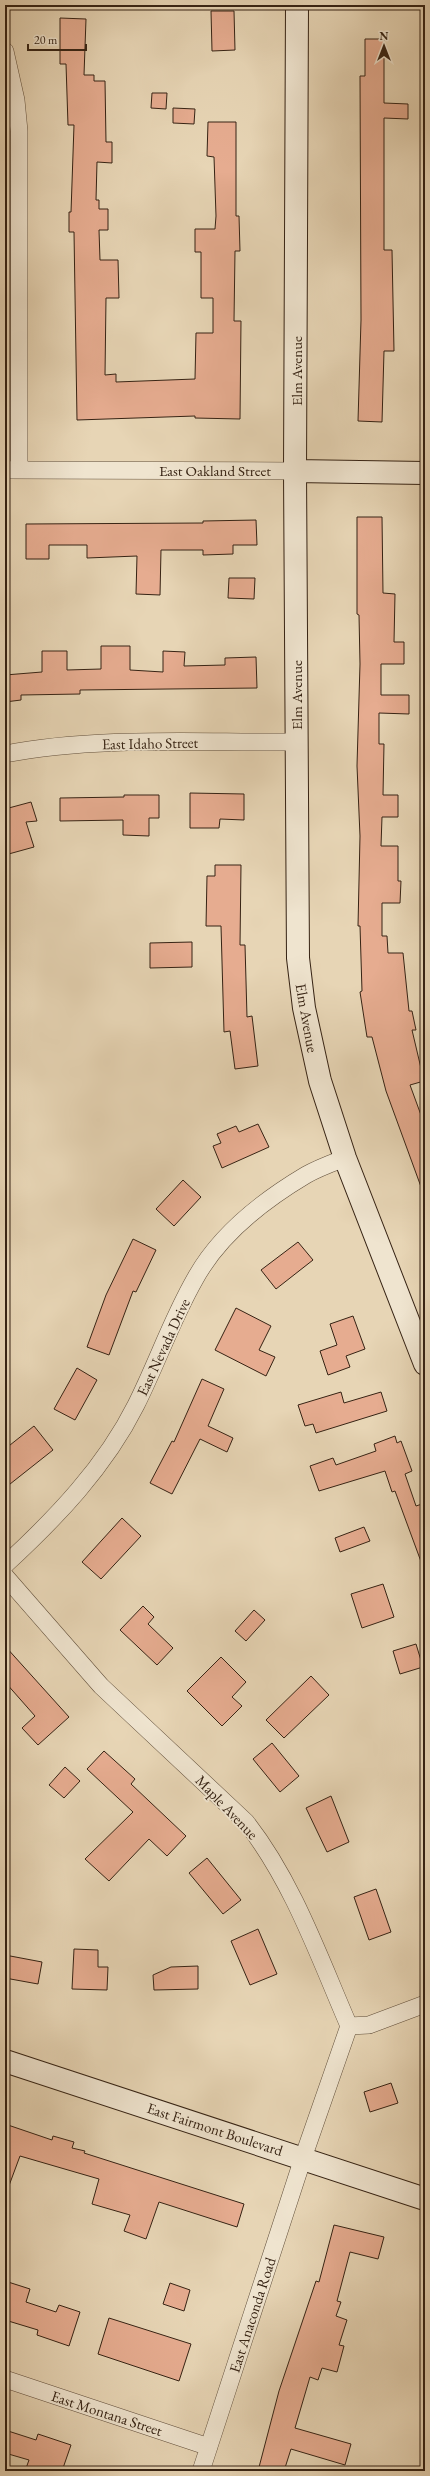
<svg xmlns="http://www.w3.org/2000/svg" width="430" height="2476" font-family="'EB Garamond',serif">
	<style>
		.building { fill: #e6ac90; stroke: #362314 }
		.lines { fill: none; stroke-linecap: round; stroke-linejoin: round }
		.street-casing { stroke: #62503c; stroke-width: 18 }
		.secondary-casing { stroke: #362314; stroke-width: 24 }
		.street { stroke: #efe4cf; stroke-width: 17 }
		.secondary { stroke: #efe4cf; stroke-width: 22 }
		.labels { text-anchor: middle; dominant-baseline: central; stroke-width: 3.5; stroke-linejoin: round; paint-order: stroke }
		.street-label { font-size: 15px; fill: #362314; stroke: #efe4cf }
	</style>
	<rect width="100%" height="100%" fill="#e7d5b5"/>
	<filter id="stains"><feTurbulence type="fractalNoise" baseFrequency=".005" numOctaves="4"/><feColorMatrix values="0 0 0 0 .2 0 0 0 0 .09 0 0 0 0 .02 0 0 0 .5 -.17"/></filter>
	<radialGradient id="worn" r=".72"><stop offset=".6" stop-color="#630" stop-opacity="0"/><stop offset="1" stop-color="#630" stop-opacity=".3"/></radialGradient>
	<path class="building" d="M211,11H234L235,50L212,51Z
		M60,18L86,19L84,75H94V81H105L106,142H112V163L97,162L96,200H99V209H108V230H99L100,260H118L119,298H106L105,375L116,374V382L195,379L196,333H213V298H201V252H195V229H215L216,216L214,157L207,156L208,122H236V216H239L240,251H235L234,321H241L240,419L195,418V416L77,420L74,232H69V212H71L74,125H68L66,64H60Z
		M365,39H384V103L408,104V119L384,118V250H392L394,351H384L382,422L358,421L361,320L360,76H365Z
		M152,93H167L166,109L151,108Z
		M173,108L195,109L194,124L173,123Z
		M357,517H382L383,593L395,594L394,642H404V664H381V695H409V714L379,713V744H384L383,795H398V817H382L381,846H398V881H401L400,903H382V936H387L388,953H403L409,1011H412L416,1030H412L424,1081L410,1085L425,1126L424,1195L386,1091L372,1037H367L360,992L362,991L360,926H358L360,836L357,766L360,664L359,615L357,614Z
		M256,520L257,545H233V554L203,555V550H161L160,595L136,594L137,556L87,558V545H49V559H26V524L203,523V521Z
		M229,578H255L254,599L228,598Z
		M101,646H130V670L163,672V651L185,652L184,666L225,665V658L256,657L257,688L80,690V694L21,695V700L5,702V675L42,672V651H67V670L101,669Z
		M190,793L244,794V820L220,819L219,828H190Z
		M124,795H159V818H149V836L123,835V820L60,821V798L124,797Z
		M31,802L37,821L26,822L34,847L5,855V809Z
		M215,865H241L240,945H245L247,1017L252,1016L258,1066L235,1069L230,1031L224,1032L221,926H206L207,876H215Z
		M192,942V967L150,968V943Z
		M258,1124L269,1147L222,1168L213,1146L221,1143L217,1134L236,1126L239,1132Z
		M183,1180L201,1197L174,1226L156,1209Z
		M133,1239L156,1250L136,1292L133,1291L109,1355L87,1347L106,1295Z
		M298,1242L313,1260L276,1289L261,1270Z
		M236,1308L271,1326L259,1350L275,1357L266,1376L215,1350Z
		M353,1316L365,1349L346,1356L350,1367L328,1375L320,1351L337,1345L330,1324Z
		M77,1368L97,1380L75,1420L54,1409Z
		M202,1379L224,1389L208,1426L233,1438L227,1452L200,1439L172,1494L150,1483L172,1441L174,1442Z
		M341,1392L344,1403L381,1392L387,1411L316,1433L313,1424L305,1426L298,1405Z
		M34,1426L53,1450L5,1488V1449Z
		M395,1436L397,1443L401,1441L412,1471L405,1474L416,1506L425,1503V1567H423L395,1491L392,1492L385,1471L319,1491L310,1466L333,1458L336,1465L376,1451L374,1444Z
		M122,1518L141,1536L101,1579L82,1562Z
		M364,1527L370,1541L340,1552L335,1538Z
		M383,1584L394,1617L362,1628L351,1594Z
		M143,1606L154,1617L148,1624L173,1648L157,1665L120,1630Z
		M254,1610L265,1620L246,1641L235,1631Z
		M416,1644L423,1667L400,1674L393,1651Z
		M5,1646L69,1717L38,1745L22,1728L35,1716L5,1682Z
		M221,1657L246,1682L232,1697L242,1706L222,1726L187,1691Z
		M311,1676L329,1695L284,1738L266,1720Z
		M272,1743L299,1776L280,1792L253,1759Z
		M104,1751L135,1779L131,1784L186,1836L167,1856L149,1839L109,1881L85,1859L133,1812L87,1769Z
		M65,1767L80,1781L64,1798L49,1785Z
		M331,1796L349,1842L327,1852L306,1808Z
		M207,1858L241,1900L223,1914L189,1873Z
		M376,1889L391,1932L369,1940L354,1897Z
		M258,1929L277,1974L250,1985L231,1941Z
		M74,1949L98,1950V1967H108L107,1990L72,1989Z
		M5,1955L42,1962L38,1984L5,1978Z
		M198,1966V1989L154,1990L153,1975L171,1967Z
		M391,2083L398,2103L370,2112L364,2092Z
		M5,2124L52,2140L53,2136L74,2142L72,2148L85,2151L84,2153L244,2204L237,2227L159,2202L146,2239L124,2231L130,2215L92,2204L99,2179L20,2156L7,2191H5Z
		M334,2225L384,2237L378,2259L350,2252L337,2301L341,2302L336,2316L347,2320L339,2345L344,2346L337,2372L322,2368L318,2380L310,2377L295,2428L351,2444L345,2465L291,2449L284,2471H258L279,2391L316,2281L319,2282Z
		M5,2281L30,2289L26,2302L56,2312L59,2305L80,2312L69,2346L37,2335L38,2330L5,2320Z
		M170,2283L190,2290L184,2311L163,2304Z
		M109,2318L191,2344L179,2381L98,2354Z
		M5,2430L36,2440L38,2434L71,2445L62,2471H25L29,2460L5,2453Z"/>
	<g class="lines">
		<defs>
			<path id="street" d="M5,51L16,100L19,131V470
				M5,470L295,471
				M5,754C98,736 201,743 296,742
				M5,1565C56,1518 105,1467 136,1405C157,1363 172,1319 195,1279C219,1235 264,1200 306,1175C318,1168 332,1163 345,1158
				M5,1576L101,1686L246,1822C293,1882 319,1957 349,2026L303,2158L201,2471
				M349,2026L369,2025L425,2004
				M5,2379L209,2447"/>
			<path id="secondary" d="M297,5L295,471L298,958L304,1008L320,1081L345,1158L425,1364
				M295,471L425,473
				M5,2061L425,2199"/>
		</defs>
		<use href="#street" class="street-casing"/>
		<use href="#secondary" class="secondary-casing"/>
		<use href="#street" class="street"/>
		<use href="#secondary" class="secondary"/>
	</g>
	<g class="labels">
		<g class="street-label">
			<text transform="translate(296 371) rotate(-90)">Elm Avenue</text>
			<text x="215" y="470">East Oakland Street</text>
			<text transform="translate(296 695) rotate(-90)">Elm Avenue</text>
			<text transform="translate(150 743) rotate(-1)">East Idaho Street</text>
			<text transform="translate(307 1018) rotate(80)">Elm Avenue</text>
			<text transform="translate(163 1347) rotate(-65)">East Nevada Drive</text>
			<text transform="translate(227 1807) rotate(46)">Maple Avenue</text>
			<text transform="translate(215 2129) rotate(18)">East Fairmont Boulevard</text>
			<text transform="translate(252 2315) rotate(-72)">East Anaconda Road</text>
			<text transform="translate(107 2413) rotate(18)">East Montana Street</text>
		</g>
	</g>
	<rect width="430" height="2476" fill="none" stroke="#e7d5b5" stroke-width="20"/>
	<rect x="6" y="6" width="418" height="2464" fill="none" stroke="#362314" stroke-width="2"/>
	<rect x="10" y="10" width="410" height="2456" fill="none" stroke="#362314"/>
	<g transform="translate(384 46)" stroke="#efe4cf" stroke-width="3" paint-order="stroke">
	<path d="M0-3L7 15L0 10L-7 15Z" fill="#362314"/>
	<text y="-6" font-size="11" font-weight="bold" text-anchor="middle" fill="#362314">N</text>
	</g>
	<path d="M28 44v6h58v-6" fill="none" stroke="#362314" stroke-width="2"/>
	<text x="34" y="44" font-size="12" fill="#362314" stroke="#efe4cf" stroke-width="3" paint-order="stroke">20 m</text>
	<rect width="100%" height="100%" filter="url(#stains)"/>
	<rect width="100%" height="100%" fill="url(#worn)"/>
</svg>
